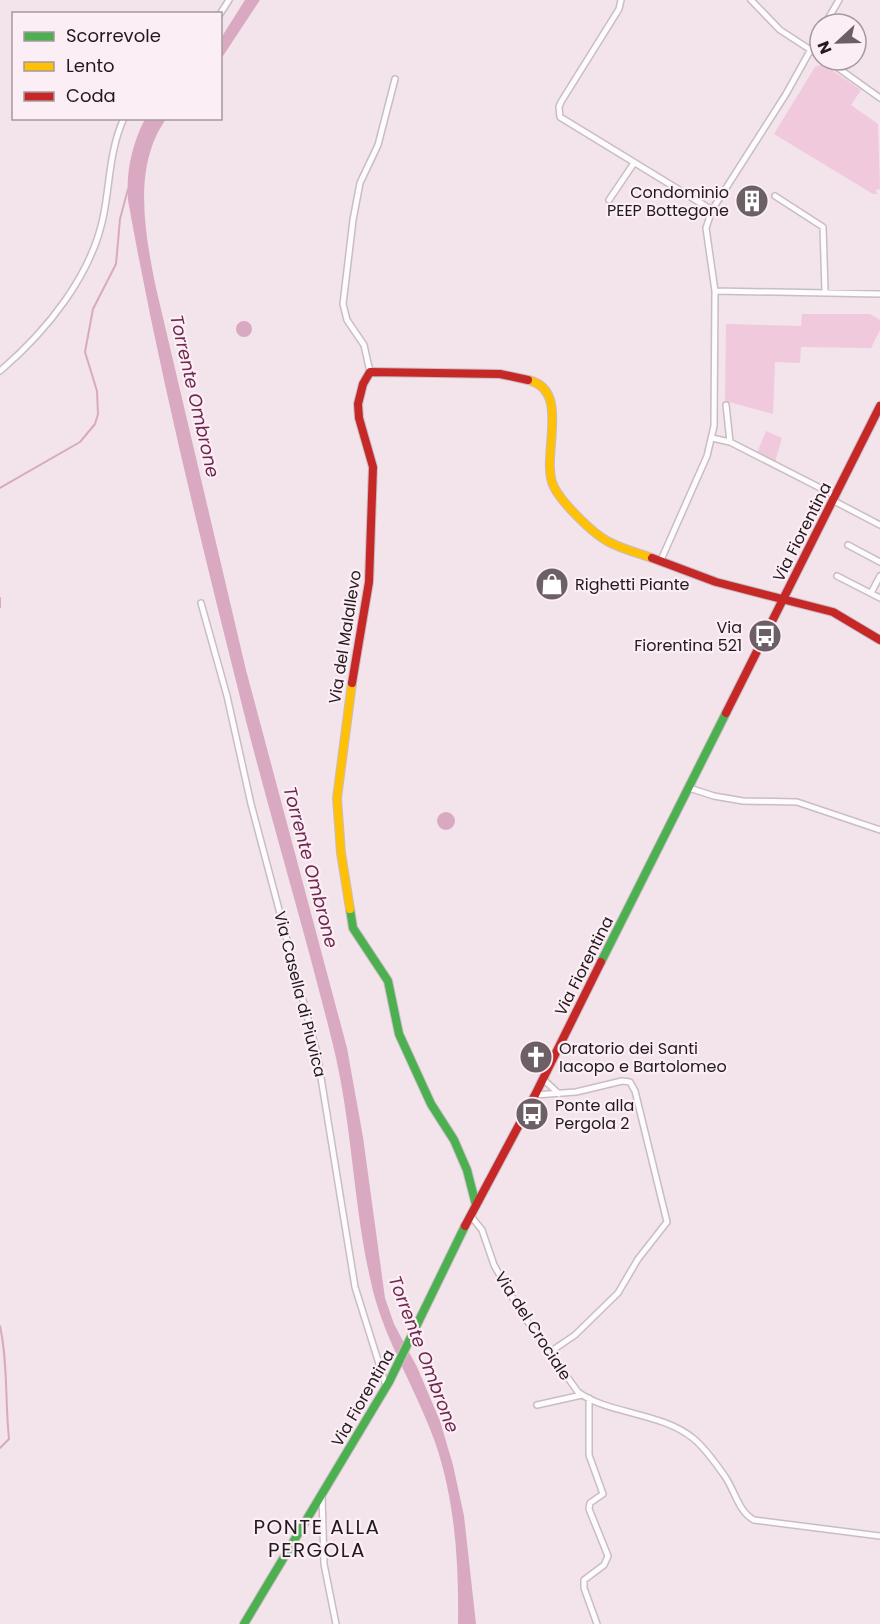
<svg xmlns="http://www.w3.org/2000/svg" width="880" height="1624" font-family="Poppins,sans-serif">
	<style>
		.green { fill: #f0c9dc }
		.water { fill: #d9a9c1 }
		.lines { fill: none; stroke-linecap: round; stroke-linejoin: round }
		.stream { stroke: #d9a9c1; stroke-width: 2 }
		.street-casing { stroke: #c9bdc3; stroke-width: 8 }
		.fast-casing { stroke: #c9bdc3; stroke-width: 10 }
		.slow-casing { stroke: #c9bdc3; stroke-width: 10 }
		.jam-casing { stroke: #c9bdc3; stroke-width: 10 }
		.street { stroke: #fdfbfc; stroke-width: 5 }
		.fast { stroke: #4caf50; stroke-width: 8 }
		.slow { stroke: #ffc107; stroke-width: 8 }
		.jam { stroke: #c62828; stroke-width: 8 }
		.labels { text-anchor: middle; dominant-baseline: central; stroke-width: 4.5; stroke-linejoin: round; paint-order: stroke }
		.poi-label { font-size: 16px; fill: #23191e; stroke: #fbeff5; text-anchor: start }
		.street-label { font-size: 16px; fill: #23191e; stroke: #fbeff5 }
		.water-label { font-size: 18px; font-style: italic; fill: #6f2750; stroke: #fbeff5 }
		.quarter-label { font-size: 20px; letter-spacing: 1.5px; fill: #23191e; stroke: #fbeff5 }
	</style>
	<rect width="100%" height="100%" fill="#f3e3eb"/>
	<path class="green" d="M823,64L861,90L851,105L878,124L880,189L876,190L877,194H873L774,134L815,67Z
		M802,314H870L880,320V330L871,348L801,347L800,363L775,362L773,414L725,401L726,324L801,326Z
		M766,431L782,438L775,462L757,453Z"/>
	<path class="water" d="M245,0H260L221,59V38Z
		M145,119H166C132,167 145,234 156,288L246,670L347,1048L363,1137L385,1298L394,1324L417,1367L440,1421L453,1465L464,1516L476,1624H458C459,1563 455,1500 435,1442C415,1386 382,1337 370,1278C353,1201 352,1122 333,1045C306,935 273,827 245,717C202,546 159,374 128,200C126,171 132,144 145,119Z
		M236 329a8 8 0 1 1 16 0a8 8 0 1 1-16 0Z
		M437 821a9 9 0 1 1 18 0a9 9 0 1 1-18 0Z"/>
	<g class="lines">
		<path class="stream" d="M0,488L80,442L95,424L98,414L97,391L85,352L93,309L116,264L120,219L128,189
			M0,598V607
			M0,1326C8,1363 5,1401 9,1439L0,1448"/>
		<defs>
			<path id="street" d="M621,0L619,9L561,102L559,107L560,117L712,210
				M751,0L780,30L820,56
				M220,14L229,0
				M825,24L839,0
				M827,60L880,98
				M775,196L823,227L825,291
				M609,200L634,163
				M715,291L880,294
				M0,371C47,331 93,274 104,213C110,181 110,148 124,118
				M370,372L364,345L347,320L343,304L353,220L360,183L378,145L395,79
				M726,405L730,442
				M712,438L730,442L836,496
				M834,501L880,525
				M848,545L880,562
				M661,560L707,456L714,426L715,291L706,228L712,210L786,94L820,33
				M837,576L880,598
				M871,593L880,576
				M201,603L227,696L251,804L317,1053L355,1287L386,1386
				M689,788L714,796L743,801L797,802L880,830
				M543,1079L559,1094
				M535,1095L576,1092L622,1081L630,1082L635,1091L667,1222L638,1259L618,1293L575,1335L550,1352
				M470,1215L482,1230L494,1265L520,1311L578,1392C607,1414 662,1412 694,1439C706,1449 717,1465 726,1478C735,1492 739,1512 754,1520L880,1536
				M589,1398V1455L603,1494L590,1503L589,1509L608,1556L604,1565L584,1580V1588L597,1624
				M537,1405L582,1395
				M322,1495L324,1564L336,1624"/>
			<path id="fast" d="M350,909L353,928L388,981L399,1034L431,1104L454,1140L467,1170L476,1205
				M601,962L726,713
				M244,1624L389,1382L465,1226"/>
			<path id="slow" d="M528,380C573,390 539,458 554,487C562,503 593,534 609,542C622,549 638,553 652,558
				M350,909L341,853L337,798L352,683"/>
			<path id="jam" d="M652,558L716,582L833,612L880,640
				M352,683L369,582L373,467L359,418L358,404L363,384L370,372L500,374L528,380
				M726,713L880,406
				M465,1226L535,1095L601,962"/>
		</defs>
		<use href="#street" class="street-casing"/>
		<use href="#fast" class="fast-casing"/>
		<use href="#slow" class="slow-casing"/>
		<use href="#jam" class="jam-casing"/>
		<use href="#street" class="street"/>
		<use href="#fast" class="fast"/>
		<use href="#slow" class="slow"/>
		<use href="#jam" class="jam"/>
	</g>
	<defs>
		<symbol id="building-disc" viewBox="-11 -11 22 22"><circle r="9.5" fill="#6c6066" stroke="#fbeff5"/><path d="M-4-6H4V6H1V3H-1V6H-4ZM-2.5-4.3h1.7v1.8h-1.7ZM.8-4.3h1.7v1.8H.8ZM-2.5-1h1.7V.8h-1.7ZM.8-1h1.7V.8H.8Z" fill="#fff"/></symbol>
		<symbol id="shop-disc" viewBox="-11 -11 22 22"><circle r="9.5" fill="#6c6066" stroke="#fbeff5"/><path d="M-5-2.5h2.3a2.7 3.5 0 0 1 5.4 0H5L5.5 6h-11ZM-1.5-2.5h3a1.5 2.3 0 0 0-3 0Z" fill="#fff"/></symbol>
		<symbol id="bus-disc" viewBox="-11 -11 22 22"><circle r="9.5" fill="#6c6066" stroke="#fbeff5"/><path d="M-5-6H5V4H4V6H2V4H-2V6H-4V4H-5ZM-3.5-4V0h7V-4ZM-3.5 1.2v1.5H-2V1.2ZM2 1.2v1.5H3.5V1.2Z" fill="#fff"/></symbol>
		<symbol id="church-disc" viewBox="-11 -11 22 22"><circle r="9.5" fill="#6c6066" stroke="#fbeff5"/><path d="M-1.2-6h2.4v3.5h3.3v2.4h-3.3V6h-2.4V-.1h-3.3v-2.4h3.3Z" fill="#fff"/></symbol>
	</defs>
	<g fill-rule="evenodd">
		<use href="#building-disc" x="733" y="182" width="38" height="38"/>
		<use href="#shop-disc" x="533" y="565" width="38" height="38"/>
		<use href="#bus-disc" x="746" y="617" width="38" height="38"/>
		<use href="#church-disc" x="517" y="1038" width="38" height="38"/>
		<use href="#bus-disc" x="513" y="1095" width="38" height="38"/>
	</g>
	<g class="labels">
		<g class="poi-label">
			<text x="729" y="192" text-anchor="end">Condominio<tspan x="729" dy="18">PEEP Bottegone</tspan></text>
			<text x="575" y="584">Righetti Piante</text>
			<text x="742" y="627" text-anchor="end">Via<tspan x="742" dy="18">Fiorentina 521</tspan></text>
			<text x="559" y="1048">Oratorio dei Santi<tspan x="559" dy="18">Iacopo e Bartolomeo</tspan></text>
			<text x="555" y="1105">Ponte alla<tspan x="555" dy="18">Pergola 2</tspan></text>
		</g>
		<g class="street-label">
			<text transform="translate(802 532) rotate(-63)">Via Fiorentina</text>
			<text transform="translate(345 637) rotate(-81)">Via del Malallevo</text>
			<text transform="translate(584 966) rotate(-63)">Via Fiorentina</text>
			<text transform="translate(300 994) rotate(76)">Via Casella di Piuvica</text>
			<text transform="translate(533 1326) rotate(57)">Via del Crociale</text>
			<text transform="translate(363 1398) rotate(-60)">Via Fiorentina</text>
		</g>
		<g class="water-label">
			<text transform="translate(195 396) rotate(77)">Torrente Ombrone</text>
			<text transform="translate(311 867) rotate(75)">Torrente Ombrone</text>
			<text transform="translate(424 1354) rotate(69)">Torrente Ombrone</text>
		</g>
		<g class="quarter-label">
			<text x="317" y="1527">PONTE ALLA<tspan x="317" dy="23">PERGOLA</tspan></text>
		</g>
	</g>
	<rect x="12" y="12" width="210" height="108" fill="#fbeff5" stroke="#a5999f" stroke-width="1.5"/>
	<rect x="24" y="32" width="30" height="9" fill="#4caf50" stroke="#a5999f" stroke-width="1.5"/>
	<text x="66" y="42" font-size="18" fill="#23191e">Scorrevole</text>
	<rect x="24" y="62" width="30" height="9" fill="#ffc107" stroke="#a5999f" stroke-width="1.5"/>
	<text x="66" y="72" font-size="18" fill="#23191e">Lento</text>
	<rect x="24" y="92" width="30" height="9" fill="#c62828" stroke="#a5999f" stroke-width="1.5"/>
	<text x="66" y="102" font-size="18" fill="#23191e">Coda</text>
	<g transform="translate(838 42) rotate(248)"><circle r="28" fill="#fbeff5" stroke="#a5999f" stroke-width="1.5"/>
	<path d="M0-4.5L10 22L0 15L-10 22Z" fill="#6c6066"/>
	<text y="-9" font-size="16" font-weight="bold" text-anchor="middle" fill="#23191e">N</text>
	</g>
</svg>
